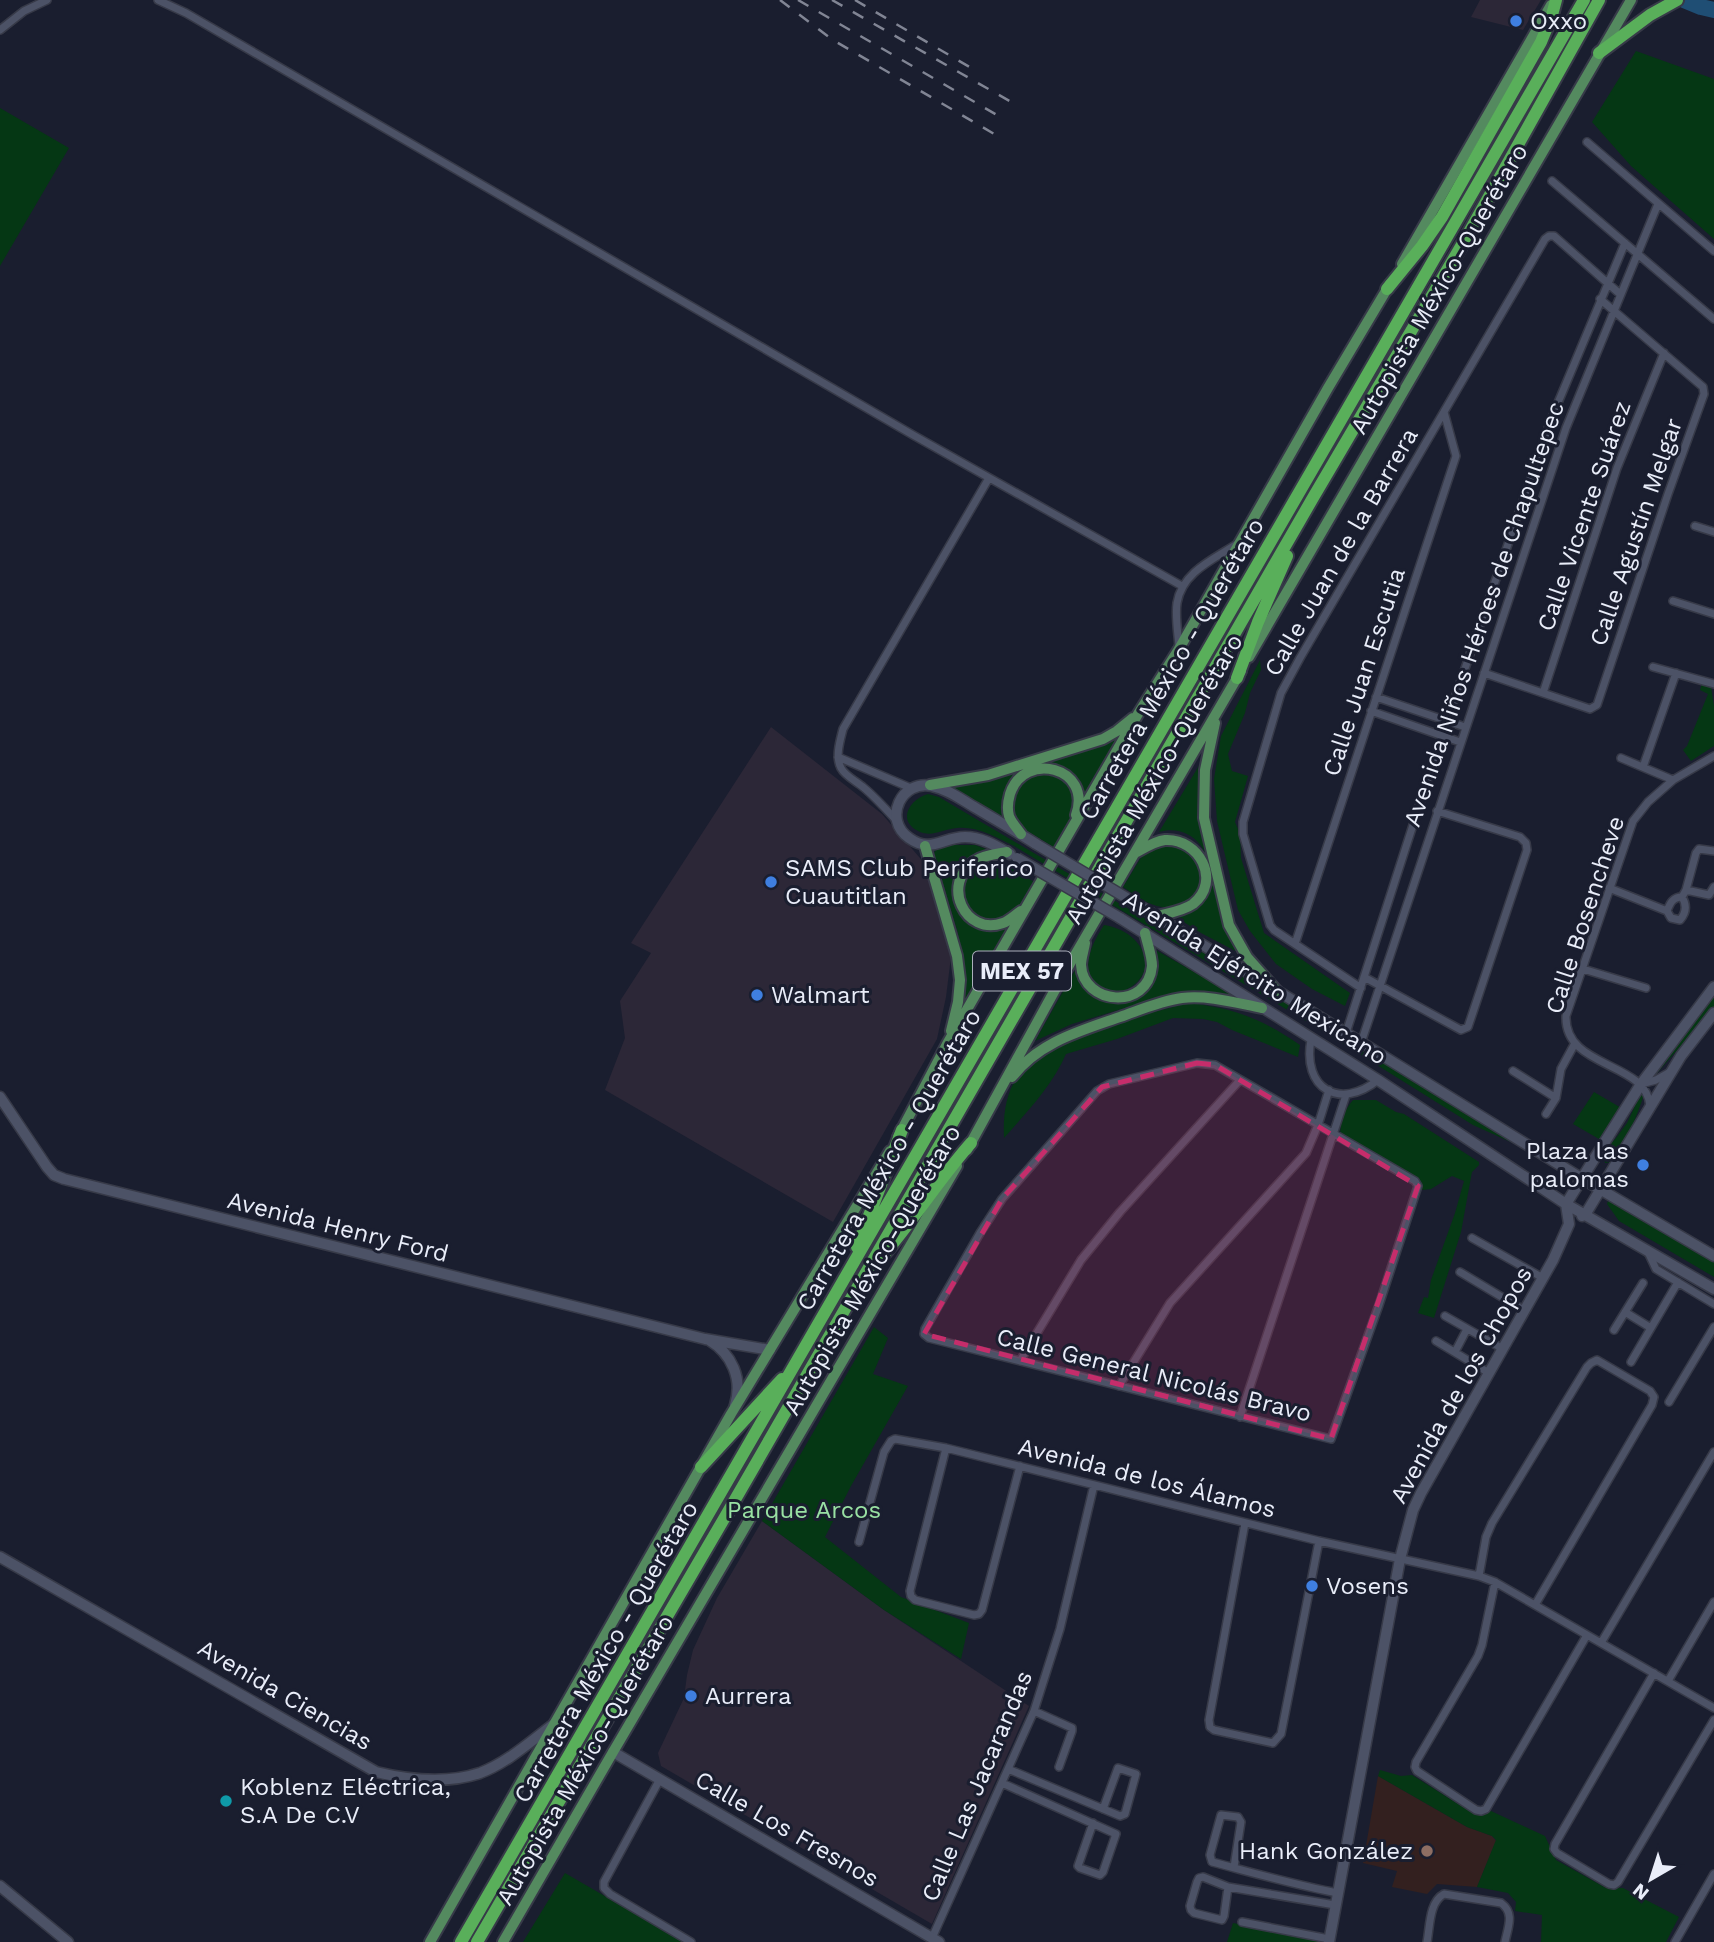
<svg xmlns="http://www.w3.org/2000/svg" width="1714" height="1942" font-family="'Work Sans',sans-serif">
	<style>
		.commercial { fill: #2c2737 }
		.education { fill: #33201f }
		.green { fill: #053714 }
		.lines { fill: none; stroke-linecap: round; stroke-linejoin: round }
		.river { stroke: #1f4e74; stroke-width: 16 }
		.street-casing { stroke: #373a48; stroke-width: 10 }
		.secondary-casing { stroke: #373a48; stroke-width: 13 }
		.primary-casing { stroke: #373a48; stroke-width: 14 }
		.highway-casing { stroke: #373a48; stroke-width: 16 }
		.street { stroke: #4c5266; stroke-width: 7 }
		.secondary { stroke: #4c5266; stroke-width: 10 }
		.primary { stroke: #548a5f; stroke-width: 10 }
		.highway { stroke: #59af5a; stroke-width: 12 }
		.rail { stroke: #818594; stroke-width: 2.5; stroke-dasharray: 12 12; stroke-linecap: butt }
		.secondary-bridge-casing { stroke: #373a48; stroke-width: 13; stroke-linecap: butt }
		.secondary-bridge { stroke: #4c5266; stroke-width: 10 }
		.marked { fill: #c62d6b; fill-opacity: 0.2; stroke: #c62d6b; stroke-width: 5; stroke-dasharray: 14 9; stroke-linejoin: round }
		.shop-dot { fill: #3f7fe0; stroke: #1a1e2f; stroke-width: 2.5 }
		.culture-dot { fill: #0f9aa8; stroke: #1a1e2f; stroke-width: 2.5 }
		.education-dot { fill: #8d6e63; stroke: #1a1e2f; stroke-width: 2.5 }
		.labels { text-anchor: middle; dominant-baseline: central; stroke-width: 6; stroke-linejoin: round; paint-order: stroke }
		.shield { fill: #1a1e2f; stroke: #abafbc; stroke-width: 2 }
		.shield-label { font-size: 23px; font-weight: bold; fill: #e9edf9 }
		.poi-label { font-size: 24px; fill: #e9edf9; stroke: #1a1e2f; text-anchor: start }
		.street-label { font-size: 24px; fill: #e9edf9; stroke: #1a1e2f }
		.park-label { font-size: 24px; fill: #99e1a3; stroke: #1a1e2f }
	</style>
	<rect width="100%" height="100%" fill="#1a1e2f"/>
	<path class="commercial" d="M1480,0H1541L1523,30L1471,17Z
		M771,727L882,814L926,865L952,949L946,997L937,1039L833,1222L605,1090L625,1038L620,1001L651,953L631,943Z
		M762,1521L884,1610L1029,1706L932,1924L661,1766L658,1753L684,1698L687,1675L693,1650L717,1598Z"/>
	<path class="education" d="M1378,1776L1467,1827L1492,1836L1496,1841L1477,1887L1437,1884L1427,1894L1392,1887L1397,1871L1363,1863Z"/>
	<path class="green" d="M1636,51L1714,79V239L1631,166L1592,122Z
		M0,108L69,148L0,266Z
		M1260,660L1261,670L1250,693L1245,713L1228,754L1232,771L1248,776L1235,822L1240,834L1241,858L1264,933L1350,993L1345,1006L1312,989L1276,964L1250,931L1238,910L1217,821L1214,779L1221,736Z
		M1702,683L1711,687L1714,706V746L1691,761L1683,750L1687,746L1708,694L1700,690Z
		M1120,734L1085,792C1073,767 1056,760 1030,768C1023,770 1016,773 1011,780C1003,791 1003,804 1003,817L952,788L945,786Z
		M1200,764V819L1219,895L1247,957L1201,933L1176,917C1236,906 1212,817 1159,832Z
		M1035,772L1058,774L1072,788L1076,808L1055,848L1024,829L1014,815L1013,794L1017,786Z
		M928,794L939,797L1332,1029L1515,1144L1473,1125L1321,1030L1014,846C997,838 978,826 957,828C944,829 933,837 920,832C896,822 909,799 928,794Z
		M1154,844C1165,844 1182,845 1191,852C1198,858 1199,864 1200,872C1204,896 1180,912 1157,906C1145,903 1134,894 1123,887L1142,856Z
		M950,845H975L989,850C919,868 964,955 1010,924L961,1008L966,988L958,933L934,853L936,850Z
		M999,863L1013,869L1034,882C1030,890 1026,900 1020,905C1015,910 1008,916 1002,918C979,928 956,903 966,881C969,874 975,869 980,864Z
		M1104,925C1145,931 1165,976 1119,993C1075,986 1086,952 1104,925Z
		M1154,949L1238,997L1197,991L1174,993L1072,1024L1035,1041L1078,965C1081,975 1082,988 1091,995C1094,997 1098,998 1102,999C1134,1012 1170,984 1154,949Z
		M1714,993V1007L1653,1078V1073Z
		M1189,1003C1234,1008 1262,1019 1300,1045L1298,1057L1232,1030L1217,1022L1203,1019L1173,1018L1117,1039L1066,1054C1052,1086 1027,1112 1004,1138C1003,1117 1005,1094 1018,1076C1045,1037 1143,1015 1189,1003Z
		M1642,1091L1644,1094C1637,1117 1626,1142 1612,1162L1605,1163L1604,1154L1608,1147L1616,1138L1627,1123Z
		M1594,1092L1623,1109L1599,1139L1573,1124Z
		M1353,1100H1376L1396,1112L1404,1114L1479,1162V1165L1472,1172L1471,1177L1461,1232L1434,1318L1418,1313L1424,1297L1428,1298L1431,1280L1455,1213L1464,1181L1452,1176L1431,1189L1423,1190L1414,1182L1339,1138C1341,1132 1340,1127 1342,1121C1343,1114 1348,1106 1353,1100Z
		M1608,1201L1615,1203L1714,1261V1277L1619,1221L1607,1204Z
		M874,1327L888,1338L873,1374L908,1386L851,1486L825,1537L901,1597L969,1623L961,1659L884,1610L762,1521Z
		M1380,1770L1401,1776L1412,1775L1474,1814L1491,1811L1545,1836L1556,1860L1606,1888H1623L1679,1917L1666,1942H1541L1542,1915L1515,1911L1516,1902L1508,1893L1477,1887L1496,1840L1492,1836L1467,1827L1378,1776Z
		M565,1873L684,1942H523Z
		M1233,1923L1323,1940L1322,1942H1227Z"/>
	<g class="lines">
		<path class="river" d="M1684,0L1701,7L1714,10"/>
		<defs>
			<path id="street" d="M158,0L186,13L913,435L1182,586
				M0,30L24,11L47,0
				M1587,142L1714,251
				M1552,181L1714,319
				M1695,526L1714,532
				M1673,601L1714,614
				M1179,647C1178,633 1175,616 1177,603C1182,572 1214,559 1237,544
				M1653,667L1714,684
				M1484,673L1590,709L1597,705L1668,494L1704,394L1703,387L1600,299
				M1543,693L1617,468L1664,353
				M1376,697L1465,727
				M1371,711L1460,742
				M838,757L913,789
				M1621,758L1673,780
				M1643,767L1676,673
				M895,819C885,808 874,796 863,787C856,781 845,776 841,768C835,757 840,741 843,729L989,478
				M1609,888L1667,911L1671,918L1680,920C1686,913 1687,905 1682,897L1686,890L1696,853L1699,849L1714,851
				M1686,890L1709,895L1714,887
				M1667,911C1670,903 1673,897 1682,897
				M1295,944L1456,456L1444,412
				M1583,969L1646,988
				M1364,977L1461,1030L1468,1027L1527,850L1526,843L1520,837L1437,811
				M1361,988L1274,930L1270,925L1243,834V822L1281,693L1300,658L1545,239L1549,236H1554L1620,294
				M1346,1033L1442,735L1552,417L1625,243
				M1311,1040C1302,1088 1339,1111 1378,1080
				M1361,1043L1566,428L1658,204
				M1197,1063L1215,1065L1415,1181L1418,1186L1379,1305L1331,1439L929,1338L924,1334L925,1329L980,1233L1002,1199L1097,1091L1109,1084Z
				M1513,1071L1556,1098
				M1641,1084L1656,1080L1670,1072
				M1650,1106C1647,1061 1564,1069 1566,1016L1633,821L1648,802L1673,780L1714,756
				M1546,1114L1556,1098L1561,1069L1574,1045
				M1472,1238L1543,1278
				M1648,1252L1656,1269L1714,1304
				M1460,1272L1525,1311
				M1625,1312L1651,1328
				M1445,1316L1503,1349
				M1614,1330L1643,1283
				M1436,1341L1489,1373
				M1455,1352L1467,1329
				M1020,1361L1081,1260L1120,1212L1240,1080
				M1631,1362L1678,1282
				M1119,1386L1170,1303L1306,1153L1318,1125L1329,1090
				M1669,1402L1714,1327
				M1240,1417L1346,1095
				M946,1448L910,1591L911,1596L915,1600L974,1615L979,1614L982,1610L1020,1466
				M1245,1523L1209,1720L1210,1727L1214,1730L1273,1743L1281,1734L1319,1541
				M859,1542L884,1452L891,1441L895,1439L946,1448L1319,1541L1479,1576L1495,1582L1714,1708
				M1479,1576L1486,1537L1492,1523L1587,1367L1591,1363L1597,1360L1650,1391L1654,1397L1652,1405L1535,1605
				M1495,1582L1482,1645L1478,1656L1416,1762L1415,1767L1417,1771L1476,1810L1481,1811L1486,1809L1587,1635
				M1601,1643L1714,1452
				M1654,1673L1555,1844L1554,1849L1557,1853L1609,1884L1614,1885L1618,1882L1714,1720
				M1668,1681L1714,1602
				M1034,1711L1072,1728V1731L1059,1767
				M1008,1769L1120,1816L1125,1814L1136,1774L1118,1768L1103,1809
				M660,1779L604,1882V1888L610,1894L691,1942
				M1002,1783L1116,1834L1103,1872L1100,1875L1080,1868L1078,1866L1093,1823
				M1234,1867L1241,1822L1238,1817L1221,1815L1210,1855L1212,1862C1254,1873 1295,1885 1338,1893
				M1228,1887L1224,1916L1222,1920L1194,1913L1191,1910L1190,1906L1197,1882L1199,1878L1203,1877L1228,1887L1335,1905
				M1242,1922L1329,1939
				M932,1938L1034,1711L1060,1629L1094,1485
				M1427,1942C1430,1927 1429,1902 1444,1894L1501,1903C1515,1913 1508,1927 1505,1942
				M1675,1942L1714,1874"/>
			<path id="secondary" d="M1010,854C996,846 982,837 965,837C943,837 931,854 909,838C882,819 902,779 932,786C948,789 962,800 976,808C996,820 1016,831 1036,844
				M1130,900L1581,1178L1714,1256
				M1120,918L1378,1080L1566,1204L1714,1289
				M0,1097L47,1167L54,1175L64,1179L705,1339L770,1350
				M1566,1204L1641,1084L1714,987
				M1582,1216L1585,1215L1681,1056L1714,1013
				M709,1340C732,1354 743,1379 735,1405
				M0,1557L376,1772C409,1780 447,1784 480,1773C507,1763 531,1741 554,1724
				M613,1752L939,1942
				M0,1886L68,1942
				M1329,1942L1400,1559L1413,1510L1421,1493L1553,1260L1569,1224L1566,1204"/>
			<path id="primary" d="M1402,264L1551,5
				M1249,657L1631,0
				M1215,723L1205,770L1204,818L1229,925L1247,957L1277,991
				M930,785L988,775L1103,739L1117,731L1133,718
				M1021,834C1017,828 1011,822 1009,816C1007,809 1008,801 1010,794C1024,750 1093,767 1076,815
				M925,846L957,956L960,980L958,1002L951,1031
				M1007,852C996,854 984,855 975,861C940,883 965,937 1003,923C1009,921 1015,915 1021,911
				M1135,853C1144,848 1155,841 1165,840C1199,838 1222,881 1193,904C1183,911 1169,913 1157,916
				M1085,943C1084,950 1081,958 1081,965C1083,1005 1148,1011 1152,966C1152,955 1147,943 1145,933
				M1012,1077C1039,1042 1080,1031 1120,1017C1140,1010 1160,1001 1182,998C1209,995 1236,1003 1262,1008
				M898,1137L947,1044L1138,714L1179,649L1328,388L1390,284
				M967,1150L1061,979L1241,671
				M430,1942L731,1414L890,1151
				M503,1942L613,1752L957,1166"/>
			<path id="highway" d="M1599,53L1650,15L1677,0
				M1387,289L1422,246L1442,217L1541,42L1552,15L1556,0
				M1237,678L1258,622L1287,556
				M857,1247L902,1130
				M884,1254C915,1218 940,1178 971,1143
				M701,1467L782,1379
				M461,1942C837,1296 1207,645 1584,0
				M477,1942L725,1517L1314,496L1463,243L1599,0"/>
		</defs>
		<use href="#street" class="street-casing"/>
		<use href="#secondary" class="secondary-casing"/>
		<use href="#primary" class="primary-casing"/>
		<use href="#highway" class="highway-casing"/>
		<use href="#street" class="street"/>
		<use href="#secondary" class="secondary"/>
		<use href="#primary" class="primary"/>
		<use href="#highway" class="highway"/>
		<path class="rail" d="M780,0L833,40L996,135
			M798,0L1004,119
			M832,0L1013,103
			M855,0L973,69"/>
		<defs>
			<path id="secondary-bridge" d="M1036,844L1130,900
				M1017,858L1120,918"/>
		</defs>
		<use href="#secondary-bridge" class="secondary-bridge-casing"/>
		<use href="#secondary-bridge" class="secondary-bridge"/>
	</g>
	<path class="marked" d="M1197,1063L1215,1065L1418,1186L1331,1439L924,1334L1002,1199L1102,1087Z"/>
	<g class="shop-dot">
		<circle cx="1516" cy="21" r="7"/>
		<circle cx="771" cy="882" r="7"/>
		<circle cx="757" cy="995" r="7"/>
		<circle cx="1643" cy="1165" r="7"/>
		<circle cx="1312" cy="1586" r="7"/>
		<circle cx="691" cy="1696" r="7"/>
	</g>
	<circle class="culture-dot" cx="226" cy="1801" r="7"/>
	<circle class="education-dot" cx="1427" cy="1851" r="7"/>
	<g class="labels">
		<rect class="shield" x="973" y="951.5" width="98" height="39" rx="5"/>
		<g class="shield-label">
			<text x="1022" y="971">MEX 57</text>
		</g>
		<g class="poi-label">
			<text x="1530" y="21">Oxxo</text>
			<text x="785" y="868">SAMS Club Periferico<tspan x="785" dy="28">Cuautitlan</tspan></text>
			<text x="771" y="995">Walmart</text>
			<text x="1629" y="1151" text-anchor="end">Plaza las<tspan x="1629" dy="28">palomas</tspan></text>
			<text x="1326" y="1586">Vosens</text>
			<text x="705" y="1696">Aurrera</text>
			<text x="240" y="1787">Koblenz Eléctrica,<tspan x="240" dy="28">S.A De C.V</tspan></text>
			<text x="1413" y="1851" text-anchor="end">Hank González</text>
		</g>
		<g class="street-label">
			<text transform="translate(1439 289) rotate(-60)">Autopista México-Querétaro</text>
			<text transform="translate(1584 516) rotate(-71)">Calle Vicente Suárez</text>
			<text transform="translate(1636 532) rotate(-71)">Calle Agustín Melgar</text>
			<text transform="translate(1341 552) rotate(-60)">Calle Juan de la Barrera</text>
			<text transform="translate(1484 614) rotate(-71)">Avenida Niños Héroes de Chapultepec</text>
			<text transform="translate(1172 669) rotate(-60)">Carretera México - Querétaro</text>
			<text transform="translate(1364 672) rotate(-72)">Calle Juan Escutia</text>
			<text transform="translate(1154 779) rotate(-60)">Autopista México-Querétaro</text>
			<text transform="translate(1585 915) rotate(-72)">Calle Bosencheve</text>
			<text transform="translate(1255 978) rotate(32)">Avenida Ejército Mexicano</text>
			<text transform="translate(889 1160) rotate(-60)">Carretera México - Querétaro</text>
			<text transform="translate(338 1227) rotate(14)">Avenida Henry Ford</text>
			<text transform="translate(872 1270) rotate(-60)">Autopista México-Querétaro</text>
			<text transform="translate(1154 1375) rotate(14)">Calle General Nicolás Bravo</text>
			<text transform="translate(1461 1385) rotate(-61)">Avenida de los Chopos</text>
			<text transform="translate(1147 1478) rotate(14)">Avenida de los Álamos</text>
			<text transform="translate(606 1652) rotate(-60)">Carretera México - Querétaro</text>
			<text transform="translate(285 1695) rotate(30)">Avenida Ciencias</text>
			<text transform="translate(585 1760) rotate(-60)">Autopista México-Querétaro</text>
			<text transform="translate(977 1786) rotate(-67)">Calle Las Jacarandas</text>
			<text transform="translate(787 1829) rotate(30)">Calle Los Fresnos</text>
		</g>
		<g class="park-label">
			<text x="804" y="1510">Parque Arcos</text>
		</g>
	</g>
	<g transform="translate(1651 1879) rotate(219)" stroke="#1a1e2f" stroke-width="5" paint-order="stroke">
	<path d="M0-5L12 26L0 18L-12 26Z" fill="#e9edf9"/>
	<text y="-10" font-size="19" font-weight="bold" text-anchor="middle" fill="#e9edf9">N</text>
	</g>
</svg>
